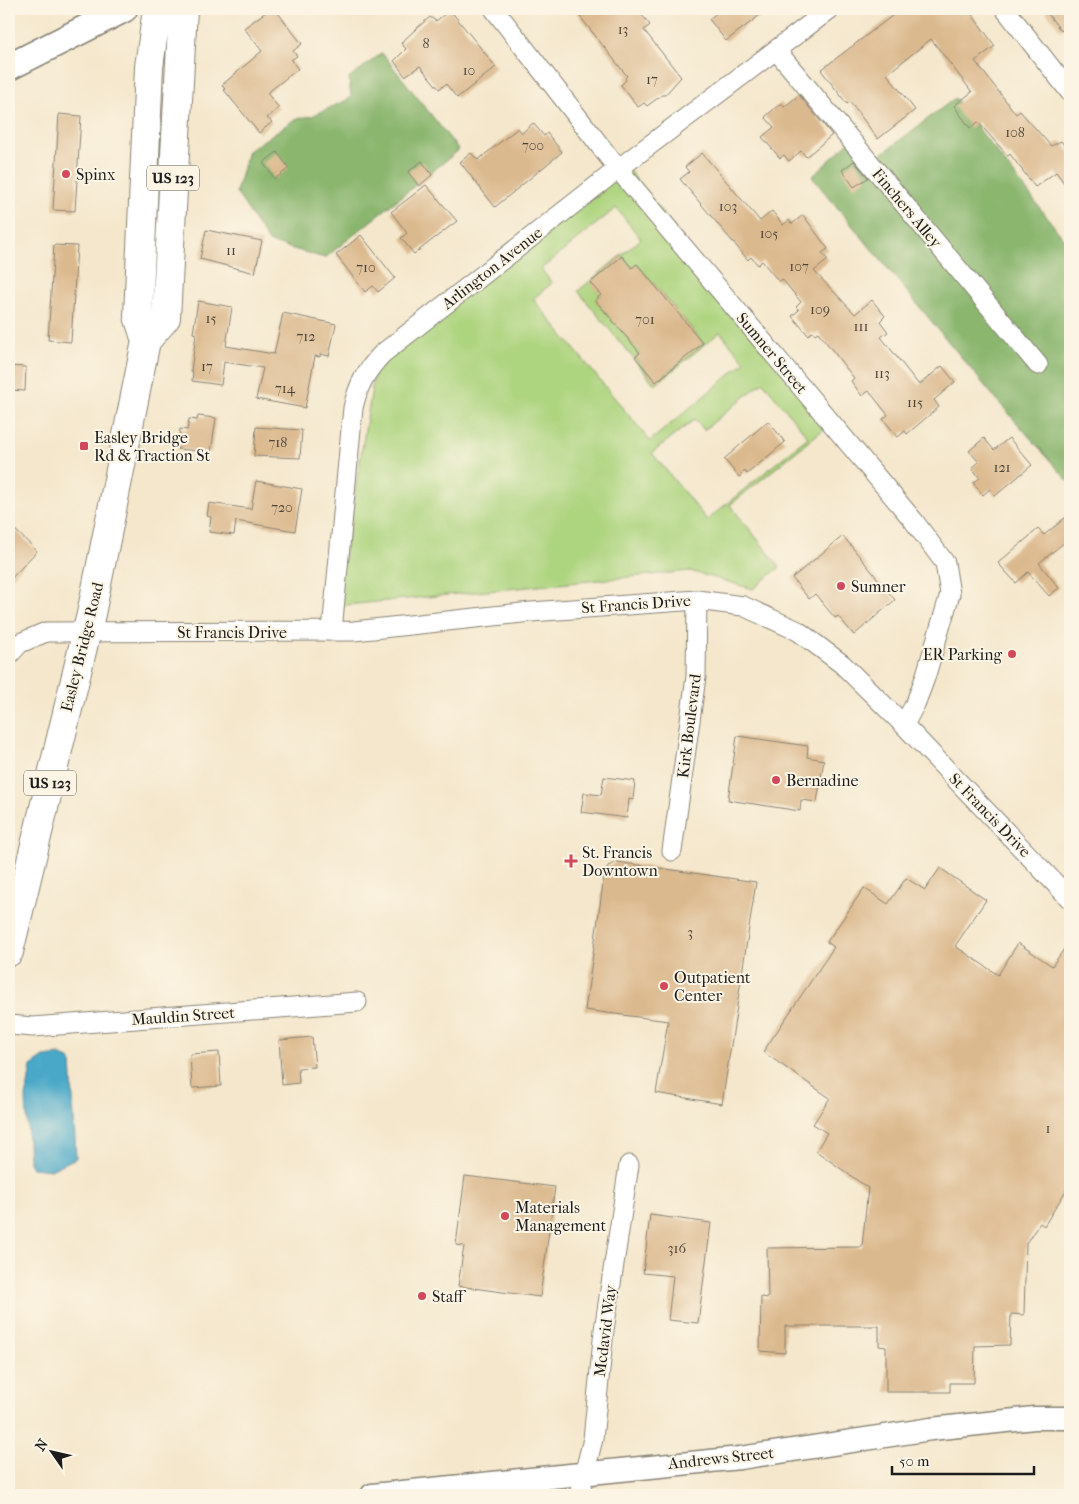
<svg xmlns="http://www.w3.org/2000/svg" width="1079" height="1504" font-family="'IM FELL French Canon',serif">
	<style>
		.green { fill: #add47f; stroke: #64784e; fill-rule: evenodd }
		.forest { fill: #8ab66e; stroke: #536945 }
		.water { fill: #48a8c8; stroke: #326272 }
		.building { fill: #dbb98e }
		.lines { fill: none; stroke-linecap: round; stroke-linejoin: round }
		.minor-casing { stroke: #888274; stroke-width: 21 }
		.tertiary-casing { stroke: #888274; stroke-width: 25 }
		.secondary-casing { stroke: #888274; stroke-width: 29 }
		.trunk-casing { stroke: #888274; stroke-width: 30 }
		.minor { stroke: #fff; stroke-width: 19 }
		.tertiary { stroke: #fff; stroke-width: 22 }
		.secondary { stroke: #fff; stroke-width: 26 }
		.trunk { stroke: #fff; stroke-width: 28 }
		.poi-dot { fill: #d1495b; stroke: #fcf5e5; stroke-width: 2 }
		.labels { text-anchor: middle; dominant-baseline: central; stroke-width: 4; stroke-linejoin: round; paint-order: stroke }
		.number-label { font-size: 14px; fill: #4c4338 }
		.shield { fill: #fcf5e5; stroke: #5f5d58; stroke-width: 1 }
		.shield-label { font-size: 15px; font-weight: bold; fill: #1c1c1c }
		.poi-label { font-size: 16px; fill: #1c1c1c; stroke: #fcf5e5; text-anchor: start }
		.street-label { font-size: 16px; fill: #1c1c1c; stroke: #fcf5e5 }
	</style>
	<rect width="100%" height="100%" fill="#fcf5e5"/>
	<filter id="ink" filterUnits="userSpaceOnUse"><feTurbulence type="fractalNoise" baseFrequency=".02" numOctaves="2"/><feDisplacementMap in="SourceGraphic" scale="10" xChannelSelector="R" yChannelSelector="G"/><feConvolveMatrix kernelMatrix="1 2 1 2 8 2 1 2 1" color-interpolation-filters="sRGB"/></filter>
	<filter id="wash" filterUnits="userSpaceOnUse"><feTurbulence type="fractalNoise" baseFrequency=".0096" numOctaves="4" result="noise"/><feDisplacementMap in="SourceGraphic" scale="20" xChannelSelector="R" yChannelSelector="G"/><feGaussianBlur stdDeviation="1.12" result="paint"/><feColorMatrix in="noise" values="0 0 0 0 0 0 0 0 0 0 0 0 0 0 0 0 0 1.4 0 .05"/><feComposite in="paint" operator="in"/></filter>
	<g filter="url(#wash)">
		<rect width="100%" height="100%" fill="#f4e7cc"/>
		<path class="green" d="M627,168L830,424L730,505L780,567L753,589L690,571L336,606L377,358ZM616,208L641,239L578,291L655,385L720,332L745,362L650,441L533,299L552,283L541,269ZM622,256L632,268L637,264L676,310L674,313L683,318L703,343L656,382L635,357L645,348L634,346L595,300L601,295L591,283ZM763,382L808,437L707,520L652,453L695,419L704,430Z"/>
		<path class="forest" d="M382,53L459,150L325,258L269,242L236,192L248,151L295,119L312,116L351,98L349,78Z
			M955,98L1070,247V483L995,398L812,177L855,136L874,160Z"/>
		<path class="water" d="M59,1055L71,1060L76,1158L51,1170L32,1168L29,1163L26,1098L31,1066L44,1057Z"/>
		<g id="blocks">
			<path class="building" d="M270,9H275L302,44L293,51L297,56L291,60L298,69L267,93L279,108L267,118L272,122L259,133L224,90L225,89L222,85L262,51L244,28Z
				M574,9H637L650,25L644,30L681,77L665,95H662L647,106L644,103L638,107L621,85L626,80L625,78L627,76Z
				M722,9H768L726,41L709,19Z
				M901,9H968L995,46L975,61L1016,114L1020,111L1051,146L1061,141L1070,153V191L1056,172L1035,187L1010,154L1008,156L978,122L970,128L954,106L972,92L931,39L887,74L915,110L878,139L850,102L847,104L821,70Z
				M1044,9H1070V23L1061,31Z
				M450,10L496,67L457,98L446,84L439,89L420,66L405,76L394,61L406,49L401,43L417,28L430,17L436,21Z
				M799,95L832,135L806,157L801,151L789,161L784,155L780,158L762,137L774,127L765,117L781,103L784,107Z
				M59,114L81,116L75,211L53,210Z
				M533,123L544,136L547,133L562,152L495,207L460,162L471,153L478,160L518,128L522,133Z
				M277,152L289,168L275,179L263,163Z
				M702,153L760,221L772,211L783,225L789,220L792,224L803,215L828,249L822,253L828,260L814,271L855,314L872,300L885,316L880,321L888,332L881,337L919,385L942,366L955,382L934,400L939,407L907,434L905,431L898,437L883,419L888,415L869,391L862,396L851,381L854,378L818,332L815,334L812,332L808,335L792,316L799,310L796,307L801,302L782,279L779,282L762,261L758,265L751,257L748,260L680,179L689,172L685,167Z
				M422,161L432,175L419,186L408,172Z
				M854,161L868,178L854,187L842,170Z
				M426,185L457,221L414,254L401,238L407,233L391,212Z
				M206,230L262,241L255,273L200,259Z
				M361,235L395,278L378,292L373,286L365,292L336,255Z
				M54,245L77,246L71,342L48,340Z
				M622,256L632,268L637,264L703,343L656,382L635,357L640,353L595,300L601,295L590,283Z
				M198,301L232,307L226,346L274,354L283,313L336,324L329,356L320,354V357L315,356L305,408L256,399L263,368L224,362L221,385L192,381L193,372L191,371L196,334L193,333Z
				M9,366L26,367L25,391L9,390Z
				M198,416L216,418L211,452L177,449L180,429L187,430L189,419L197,420Z
				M768,421L785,442L747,474L745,471L739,477L724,459Z
				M256,427L302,430L300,458L254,456Z
				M984,438L994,450L1009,438L1032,465L995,496L990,489L983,495L973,483L980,478L972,468L979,462L969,451Z
				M256,481L302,489L295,531L236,521L234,535L209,532L211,517L207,516L209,503L251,509Z
				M1070,514V538L1039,563L1059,588L1049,596L1028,572L1016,583L998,563L1038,529L1044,535Z
				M9,524L37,551L9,581Z
				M843,536L895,600L854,635L838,616L835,618L815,594L809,599L792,578Z
				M737,736L808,746L807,757L824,760L817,802L801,800L800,811L728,800Z
				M604,777L635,781L633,800L629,799L627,818L581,812L584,793L601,795Z
				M617,862L756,882L722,1104L656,1093L668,1021L585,1010L604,877L608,866Z
				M940,868L986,900L955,946L998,975L1018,943L1052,966L1070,941V1184L1044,1226L1040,1223L1026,1243L1024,1315L1011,1314L1010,1345L975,1346L974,1383H950V1392H886V1347L879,1346V1326H785V1353L760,1351L761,1297L768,1298L767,1248L862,1247L868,1188L816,1151L827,1133L813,1124L830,1098L763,1052L834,947L827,942L864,888L888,904L906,878L925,890Z
				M312,1037L315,1067L298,1068L299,1083L282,1085L279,1040Z
				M219,1052L221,1086L192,1088L190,1054Z
				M465,1176L555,1187L540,1297L458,1286L464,1246L456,1245Z
				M650,1215L711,1223L698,1323L668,1320L673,1276L643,1273Z"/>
		</g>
	</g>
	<g filter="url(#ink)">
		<use href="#blocks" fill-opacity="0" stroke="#888274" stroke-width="1"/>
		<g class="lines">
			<defs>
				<path id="minor" d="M494,9L618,169L913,520L945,563L950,594L925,678L916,702L904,725
					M1005,9L1070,92
					M776,50L1038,365
					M332,631L353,408C358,385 366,371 382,354L618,169L830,9
					M9,655L20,643L46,632L354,631L531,612L697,600L743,606L798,631L842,664L904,725L1070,899
					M672,851L696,677L697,600
					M9,1025L33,1027L357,1002
					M579,1495L593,1439L604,1330L629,1165"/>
				<path id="tertiary" d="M372,1495L740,1458L931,1429L1034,1418H1070"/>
				<path id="secondary" d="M9,67L124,9"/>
				<path id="trunk" d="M146,341L166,318L183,9
					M9,952L91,614L146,341L138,316L149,67L157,9"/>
			</defs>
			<use href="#minor" class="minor-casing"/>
			<use href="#tertiary" class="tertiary-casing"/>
			<use href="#secondary" class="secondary-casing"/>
			<use href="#trunk" class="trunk-casing"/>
			<use href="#minor" class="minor"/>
			<use href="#tertiary" class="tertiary"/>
			<use href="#secondary" class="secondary"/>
			<use href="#trunk" class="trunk"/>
		</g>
	</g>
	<g class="poi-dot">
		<circle cx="66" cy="174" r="5"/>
		<rect x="79" y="441" width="10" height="10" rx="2.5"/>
		<circle cx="841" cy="586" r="5"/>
		<circle cx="1012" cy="654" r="5"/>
		<circle cx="776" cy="780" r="5"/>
		<path d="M568.5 853.5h5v5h5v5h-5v5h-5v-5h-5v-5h5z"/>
		<circle cx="664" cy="986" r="5"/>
		<circle cx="505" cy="1216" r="5"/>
		<circle cx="422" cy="1296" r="5"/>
	</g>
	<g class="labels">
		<g class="number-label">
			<text x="623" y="29">13</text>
			<text x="426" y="43">8</text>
			<text x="469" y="70">10</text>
			<text x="652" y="79">17</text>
			<text x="1015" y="132">108</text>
			<text x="533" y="145">700</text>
			<text x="728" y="206">103</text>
			<text x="769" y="233">105</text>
			<text x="231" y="250">11</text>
			<text x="799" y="266">107</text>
			<text x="366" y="267">710</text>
			<text x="820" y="309">109</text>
			<text x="211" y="318">15</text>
			<text x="645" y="319">701</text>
			<text x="861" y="326">111</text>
			<text x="306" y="336">712</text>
			<text x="207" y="366">17</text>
			<text x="882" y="373">113</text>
			<text x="285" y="388">714</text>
			<text x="915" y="402">115</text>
			<text x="278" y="442">718</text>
			<text x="1002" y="467">121</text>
			<text x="282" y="507">720</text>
			<text x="690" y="932">3</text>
			<text x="1048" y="1128">1</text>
			<text x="677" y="1248">316</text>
		</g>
		<g class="shield">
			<rect x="147" y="165.5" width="52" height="25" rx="4"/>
			<rect x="24" y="770.5" width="52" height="25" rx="4"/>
		</g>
		<g class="shield-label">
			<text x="173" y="178">US 123</text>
			<text x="50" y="783">US 123</text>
		</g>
		<g class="poi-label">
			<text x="76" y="174">Spinx</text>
			<text x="94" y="437">Easley Bridge<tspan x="94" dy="18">Rd &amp; Traction St</tspan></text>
			<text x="851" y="586">Sumner</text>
			<text x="1002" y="654" text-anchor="end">ER Parking</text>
			<text x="786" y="780">Bernadine</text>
			<text x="582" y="852">St. Francis<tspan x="582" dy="18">Downtown</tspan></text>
			<text x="674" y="977">Outpatient<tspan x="674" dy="18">Center</tspan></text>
			<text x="515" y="1207">Materials<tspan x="515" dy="18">Management</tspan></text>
			<text x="432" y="1296">Staff</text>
		</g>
		<g class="street-label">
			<text transform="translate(907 208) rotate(50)">Finchers Alley</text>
			<text transform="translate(492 268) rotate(-38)">Arlington Avenue</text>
			<text transform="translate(772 353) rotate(50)">Sumner Street</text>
			<text transform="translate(636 604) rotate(-4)">St Francis Drive</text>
			<text x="232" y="632">St Francis Drive</text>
			<text transform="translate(82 647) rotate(-76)">Easley Bridge Road</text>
			<text transform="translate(689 726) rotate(-83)">Kirk Boulevard</text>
			<text transform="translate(990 815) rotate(46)">St Francis Drive</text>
			<text transform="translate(183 1016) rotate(-4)">Mauldin Street</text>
			<text transform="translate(605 1331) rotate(-83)">Mcdavid Way</text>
			<text transform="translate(721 1458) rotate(-6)">Andrews Street</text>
		</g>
	</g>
	<rect width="1079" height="1504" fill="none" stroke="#fcf5e5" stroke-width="30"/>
	<g transform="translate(52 1452) rotate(304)" stroke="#fcf5e5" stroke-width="4" paint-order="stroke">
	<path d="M0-4L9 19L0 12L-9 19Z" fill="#1c1c1c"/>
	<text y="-8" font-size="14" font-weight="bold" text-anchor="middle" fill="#1c1c1c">N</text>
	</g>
	<path d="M892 1466v8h142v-8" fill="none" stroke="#1c1c1c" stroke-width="2.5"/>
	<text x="899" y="1466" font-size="15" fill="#1c1c1c" stroke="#fcf5e5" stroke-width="4" paint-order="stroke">50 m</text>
</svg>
